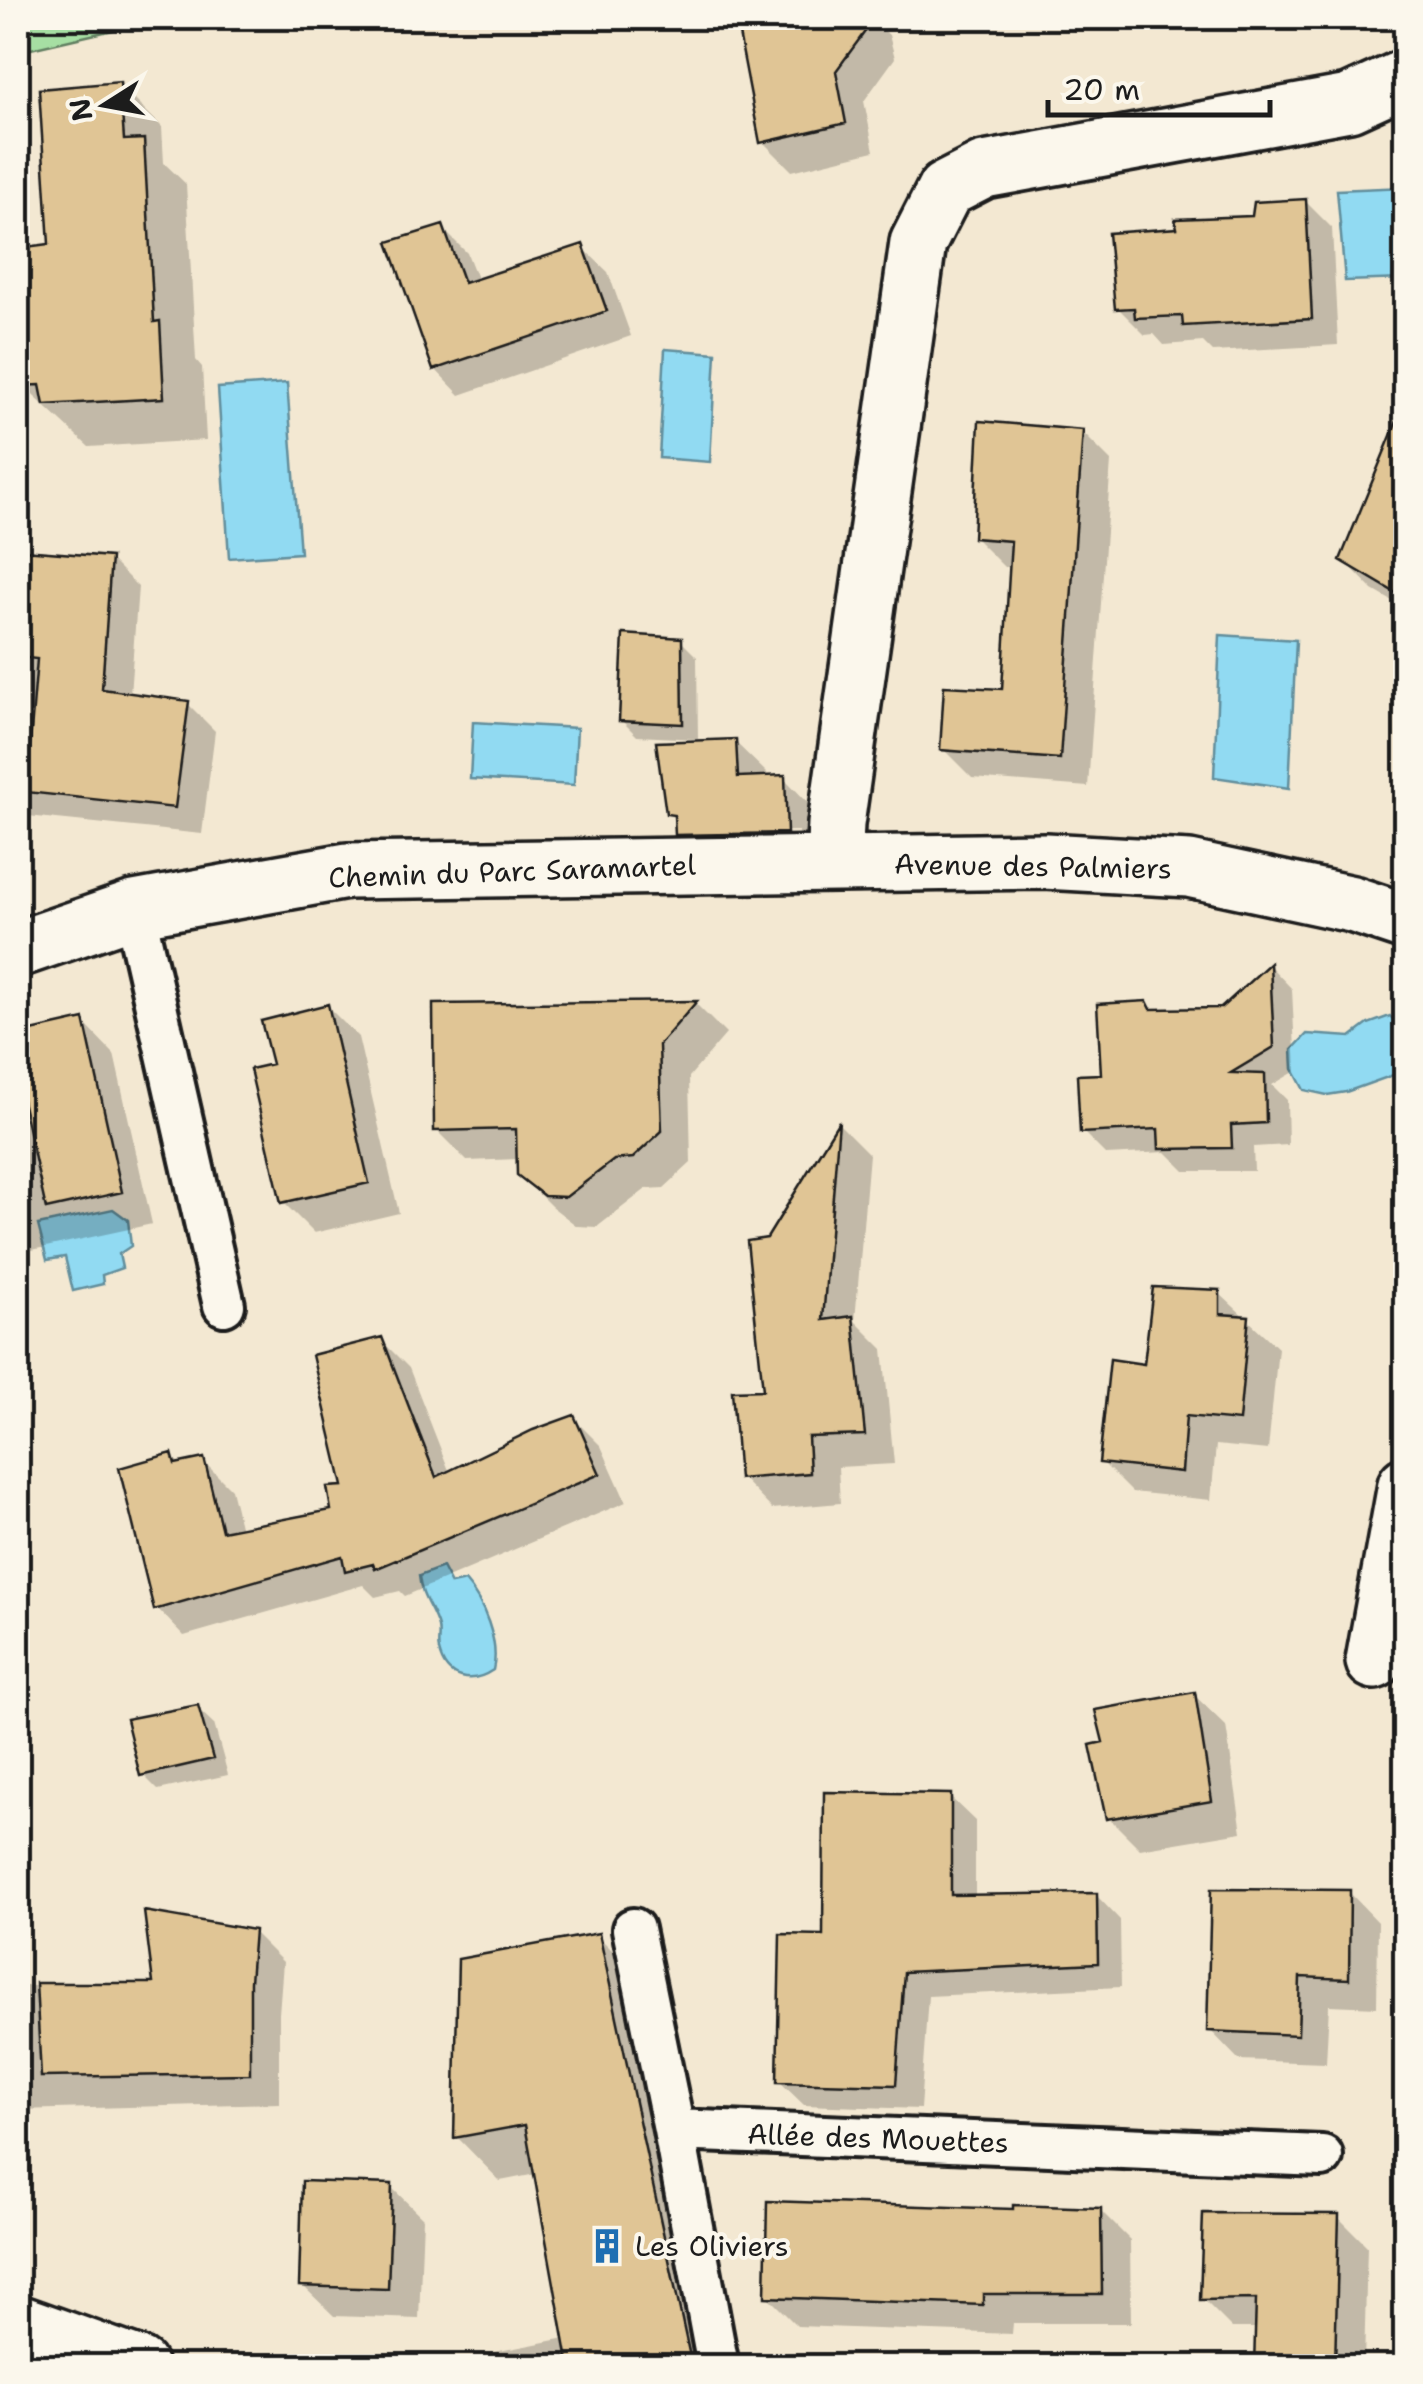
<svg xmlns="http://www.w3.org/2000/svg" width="1423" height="2384" font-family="'Shantell Sans',sans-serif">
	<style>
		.green { fill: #a6dfa3; stroke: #617e60; stroke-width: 2.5 }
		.water { fill: #91daf2; stroke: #628e9c; stroke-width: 2.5 }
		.shadow { fill: #0003; fill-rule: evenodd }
		.building { fill: #e0c595; stroke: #1c1c1c; stroke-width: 2.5 }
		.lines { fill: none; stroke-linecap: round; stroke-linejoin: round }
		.lane-casing { stroke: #1c1c1c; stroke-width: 48 }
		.street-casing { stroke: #1c1c1c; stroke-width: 62 }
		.lane { stroke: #fbf7ec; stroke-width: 40 }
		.street { stroke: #fbf7ec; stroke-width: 55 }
		.labels { text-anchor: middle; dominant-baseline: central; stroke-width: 8; stroke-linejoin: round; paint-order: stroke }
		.street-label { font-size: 28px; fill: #1c1c1c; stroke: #fbf7ec }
		.poi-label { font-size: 28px; fill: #1c1c1c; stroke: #fbf7ec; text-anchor: start }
	</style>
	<rect width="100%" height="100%" fill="#f3e8d2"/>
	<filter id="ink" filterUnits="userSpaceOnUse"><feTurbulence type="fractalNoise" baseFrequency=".01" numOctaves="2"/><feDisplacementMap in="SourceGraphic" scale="20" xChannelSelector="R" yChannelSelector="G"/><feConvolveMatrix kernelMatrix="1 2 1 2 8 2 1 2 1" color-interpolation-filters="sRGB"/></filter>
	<g filter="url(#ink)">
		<path class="green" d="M18,18H165L18,52Z"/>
		<path class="water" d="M1405,187V279L1345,281L1337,190Z
			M665,349L716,353L710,462L659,458Z
			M287,383L300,553L229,558L218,388Z
			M1220,635L1296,640L1289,788L1214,777Z
			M473,722L577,728L574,785L470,779Z
			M1390,1016L1405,1032V1061L1399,1073L1346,1092L1327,1095L1304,1090L1293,1069L1292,1050L1307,1034L1351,1037L1368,1024Z
			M113,1209L128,1220L131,1246L119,1254L122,1268L102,1275L103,1284L73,1291L65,1257L47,1260L38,1225Z
			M442,1567L451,1584L465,1581C483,1601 500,1642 493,1670C471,1685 446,1680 439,1651C437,1643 440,1635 438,1627C433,1609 421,1598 419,1576Z"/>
		<path class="shadow" d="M739,18H871L889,35L895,58L864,101L874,151L792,171L763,142Z
			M119,84L162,127L164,163L186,184L196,360L202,367L206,440L89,447L22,385V375L18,371V250L52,247Z
			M1305,201L1332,228L1338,345L1213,352L1203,342L1164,345L1154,334L1145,335L1117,307L1180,231L1255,218Z
			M442,228L467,253L478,281L582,247L608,272L631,336L460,395L435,369Z
			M1082,432L1111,461L1088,787L972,778L943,749L1004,691L1012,567H1004L975,538Z
			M1406,459V609L1373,590L1343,559Z
			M25,553L110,559L138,587L130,695L187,703L215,731L202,834L18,815V638Z
			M681,641L697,657L698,739L637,736L621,720Z
			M735,742L767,773V779L784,778L815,810L817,864L709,866L677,834V821L668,813ZM799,831V836L695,837V832Z
			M1270,966L1292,989L1296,1071L1272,1085L1287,1100L1288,1145L1253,1147L1254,1171H1185L1166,1152L1106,1155L1083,1132L1103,1077L1146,1004L1155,1012L1222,1010Z
			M696,1004L726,1034L689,1077L691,1163L664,1188L646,1189L597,1227L577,1226L551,1206L519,1174V1159L467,1161L436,1130V1006Z
			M328,1007L358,1037L399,1213L314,1233L283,1202L275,1066Z
			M83,1022L114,1054L152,1224L18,1253V1036Z
			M840,1125L869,1154L855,1321L883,1349L894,1464L838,1467L840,1503L772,1509L742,1478L765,1393L769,1240Z
			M1219,1293L1278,1348L1268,1450L1216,1445L1211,1500L1132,1492L1102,1462L1147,1367Z
			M381,1340L409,1368L450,1473L573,1418L601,1446L626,1502L405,1596L400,1591L375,1597L363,1585L184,1636L157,1608L171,1456L181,1465L203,1461L231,1489L241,1530L334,1512L346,1488Z
			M1194,1695L1226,1726L1242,1832L1140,1849L1108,1817L1106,1743Z
			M197,1708L214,1724L228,1775L158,1790L142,1774Z
			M950,1797L975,1821V1897L1096,1895L1120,1920L1121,1987L928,1996L920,2109L804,2105L779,2081L826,1938Z
			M1349,1892L1378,1922L1377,2007L1329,2005L1326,2063L1239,2060L1210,2030Z
			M253,1932L283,1962L279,2014V2103L18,2110V1986L155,1985Z
			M598,1936L642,1980L725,2366H494V2352L566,2338L536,2174L500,2181L457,2137Z
			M391,2187L423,2218L419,2319L334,2316L302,2285Z
			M1396,2192H1406V2279L1394,2268Z
			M1100,2210L1130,2240L1131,2323H1013L1012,2334L797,2326L767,2296L1015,2212Z
			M1338,2217L1367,2246L1364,2366H1257L1258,2328H1232L1203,2299Z"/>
		<path class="building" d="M736,18H875L836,71L846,123L760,143Z
			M120,82L124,140L144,139L154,322L160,321L164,398L44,405L40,385L20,386L18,332V248L49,244L39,89Z
			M1306,199L1312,319L1183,326L1182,316L1135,318L1134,308L1115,309L1108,233L1177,228L1175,219L1252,216L1254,202Z
			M443,225L464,283L583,244L607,311L433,370L388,242Z
			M1404,404H1406V599L1340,560Z
			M979,421L1083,430L1060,759L940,750L944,686L1002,689L1011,541L973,538Z
			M23,550L111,557L102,689L189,701L175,808L26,792L37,659L18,657Z
			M623,634L682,638L683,724L619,721Z
			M736,739L738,777L785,775L787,833L675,835L674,815L666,814L656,742Z
			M1270,963L1274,1047L1231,1073L1265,1074L1266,1123L1231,1125L1232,1148L1159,1149L1158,1129L1080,1133L1077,1075L1101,1074L1097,1004L1147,1001L1151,1009L1221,1008Z
			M697,1001L659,1045L662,1131L633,1158L614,1160L566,1197L544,1196L517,1175L516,1129L434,1131L433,1004Z
			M328,1004L369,1183L281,1203L250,1069L272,1064L261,1021Z
			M84,1019L122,1192L46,1209L18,1082V1034Z
			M839,1121L823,1320L853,1316L865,1435L808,1437L810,1473L739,1479L732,1391L763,1390L747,1241L767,1238Z
			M1153,1287L1220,1290V1314L1249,1316L1239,1421L1186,1416L1182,1472L1099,1463L1110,1359L1144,1364Z
			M382,1337L436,1477L533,1430L574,1415L600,1474L375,1569L373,1564L345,1571L342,1556L154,1610L119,1468L172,1453L175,1464L204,1458L222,1531L331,1510L327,1487L343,1486L312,1355Z
			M1195,1692L1212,1801L1106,1819L1090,1745L1103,1742L1095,1710Z
			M198,1705L213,1759L140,1776L126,1719Z
			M824,1792L951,1794V1895L1097,1893L1098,1963L904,1972L896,2085L777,2082L780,1934L823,1935Z
			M1211,1889L1350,1890L1349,1979L1300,1977L1298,2035L1207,2031Z
			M144,1911L254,1930L250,1982V2074L41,2077L36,1983H153Z
			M599,1933L635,2102L692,2366H569L525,2125L454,2138L458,1959Z
			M302,2181L392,2184L388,2289L299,2286Z
			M767,2201L1013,2209V2205L1101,2208L1102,2294H983V2305L765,2297Z
			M1203,2213L1339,2214L1335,2366H1254L1256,2299L1200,2300Z"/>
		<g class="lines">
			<defs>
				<path id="lane" d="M134,909L224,1305
					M633,1929L674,2130
					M718,2366L674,2130L1322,2156"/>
				<path id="street" d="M834,864L836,824L918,243L945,190L984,170L1349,103L1406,77
					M18,949L134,909L347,871L1045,861L1189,869L1352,904L1406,922
					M1374,1661L1406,1485
					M18,2323L139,2366"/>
			</defs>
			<use href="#lane" class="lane-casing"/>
			<use href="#street" class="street-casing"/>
			<use href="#lane" class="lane"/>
			<use href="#street" class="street"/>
		</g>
	</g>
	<defs>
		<symbol id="building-bare" viewBox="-9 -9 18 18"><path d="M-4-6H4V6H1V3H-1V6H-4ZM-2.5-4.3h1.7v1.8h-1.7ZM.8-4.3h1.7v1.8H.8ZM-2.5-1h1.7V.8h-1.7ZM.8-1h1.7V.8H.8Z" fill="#1f6fb2" stroke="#fbf7ec" stroke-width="2.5" paint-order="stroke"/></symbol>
	</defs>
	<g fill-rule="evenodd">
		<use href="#building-bare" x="582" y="2221" width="50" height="50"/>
	</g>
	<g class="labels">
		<g class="street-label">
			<text transform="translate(1033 866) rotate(1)">Avenue des Palmiers</text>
			<text transform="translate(512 871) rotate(-2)">Chemin du Parc Saramartel</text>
			<text transform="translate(878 2138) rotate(2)">Allée des Mouettes</text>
		</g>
		<g class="poi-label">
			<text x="635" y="2246">Les Oliviers</text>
		</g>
	</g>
	<rect width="1423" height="2384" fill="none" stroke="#fbf7ec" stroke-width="60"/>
	<rect x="30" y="30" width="1363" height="2324" fill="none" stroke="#1c1c1c" stroke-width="4" filter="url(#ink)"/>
	<g transform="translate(105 105) rotate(259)" stroke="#fbf7ec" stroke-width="8" paint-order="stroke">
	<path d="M0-8L18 38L0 25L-18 38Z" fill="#1c1c1c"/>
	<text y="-15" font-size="28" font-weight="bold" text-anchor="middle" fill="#1c1c1c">N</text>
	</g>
	<path d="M1048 100v15h222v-15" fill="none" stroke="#1c1c1c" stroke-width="5"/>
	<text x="1063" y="100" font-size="30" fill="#1c1c1c" stroke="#fbf7ec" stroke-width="8" paint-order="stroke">20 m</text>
</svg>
